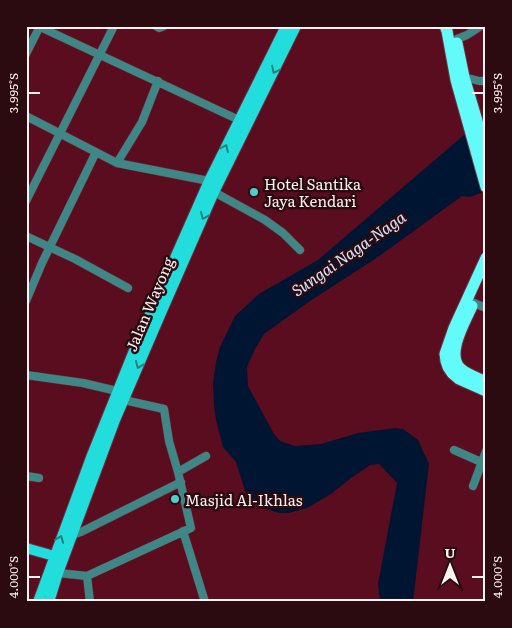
<svg xmlns="http://www.w3.org/2000/svg" width="512" height="628" font-family="Literata,serif">
	<style>
		.water { fill: #001531 }
		.lines { fill: none; stroke-linecap: round; stroke-linejoin: round }
		.minor-casing { stroke: #712d3c; stroke-width: 9 }
		.major-casing { stroke: #712d3c; stroke-width: 12 }
		.highway-casing { stroke: #712d3c; stroke-width: 13 }
		.minor { stroke: #3f8786; stroke-width: 8 }
		.major { stroke: #21dedd; stroke-width: 10 }
		.highway { stroke: #63fbfa; stroke-width: 11 }
		.oneway { stroke: #267f81 }
		.ticks { fill: none; stroke: #fcf2f2; stroke-width: 2 }
		.poi-dot { fill: #52cdcc; stroke: #2c0b10; stroke-width: 2 }
		.labels { text-anchor: middle; dominant-baseline: central; stroke-width: 5; stroke-linejoin: round; paint-order: stroke }
		.poi-label { font-size: 15px; fill: #fcf2f2; stroke: #2c0b10; text-anchor: start }
		.street-label { font-size: 15px; fill: #fcf2f2; stroke: #2c0b10 }
		.water-label { font-size: 16px; font-style: italic; fill: #d3e6fd; stroke: #2c0b10 }
		.neatline { fill: none; stroke: #fcf2f2; stroke-width: 2 }
		.ticks-label { font-size: 12px; text-anchor: middle; fill: #fcf2f2 }
	</style>
	<rect width="100%" height="100%" fill="#5a0d1e"/>
	<path class="water" d="M486,128V191L470,197L462,196L378,257L310,301L264,334L255,349L247,367L248,386L274,434L280,441L295,446L321,444L358,433L395,428L403,429L418,440L429,464L413,602H380L378,584L397,483L379,464L370,465L351,478L331,494L307,508L289,513H279L266,509L247,497L236,462L223,447L216,420L214,405L213,383L216,362L220,347L235,316L259,294L318,260L464,135Z"/>
	<g class="lines">
		<defs>
			<path id="minor" d="M38,26L239,120
				M156,26L159,28L164,26
				M457,39L467,35L481,26
				M26,54L40,26
				M464,77L479,81H486
				M26,116L117,163L209,181
				M117,163L142,122L158,81
				M214,192L265,220L283,233L300,250
				M26,201L114,26
				M26,236L75,259L128,288
				M26,301L42,263L96,152
				M469,301L486,308
				M26,375L83,383L117,391
				M454,450L481,462
				M178,472L206,456
				M26,476L39,478
				M473,486L486,451
				M183,531L205,602
				M72,535L81,532L181,482
				M58,573L87,576L191,528L178,472L169,441L164,409L124,400
				M87,576L90,602"/>
			<path id="major" d="M26,548L54,556
				M38,602L92,455L133,353L209,181L286,26
				M49,602L58,573L115,420L161,313L214,192L296,26"/>
			<path id="highway" d="M445,26L447,31L456,80L486,187
				M457,43L464,77L486,151
				M486,258L454,328L445,354L446,361L448,367L452,373L459,379L486,391
				M472,306C465,322 445,355 461,369C468,375 478,378 486,382"/>
		</defs>
		<use href="#minor" class="minor-casing"/>
		<use href="#major" class="major-casing"/>
		<use href="#highway" class="highway-casing"/>
		<use href="#minor" class="minor"/>
		<use href="#major" class="major"/>
		<use href="#highway" class="highway"/>
	</g>
	<defs><path id="oneway-chevron" d="M-2-3.5L2.5 0L-2 3.5" fill="none" stroke-width="1.6" stroke-linecap="round" stroke-linejoin="round" transform="scale(1.25)"/></defs>
	<g class="oneway">
		<use href="#oneway-chevron" transform="translate(275 70) rotate(116)"/>
		<use href="#oneway-chevron" transform="translate(225 148) rotate(-64)"/>
		<use href="#oneway-chevron" transform="translate(204 216) rotate(114)"/>
		<use href="#oneway-chevron" transform="translate(139 365) rotate(113)"/>
		<use href="#oneway-chevron" transform="translate(60 539) rotate(-69)"/>
	</g>
	<path class="ticks" d="M28,93H40M472,93H484M28,577H40M472,577H484"/>
	<g class="poi-dot">
		<circle cx="254" cy="192" r="5"/>
		<circle cx="175" cy="499" r="5"/>
	</g>
	<g class="labels">
		<g class="poi-label">
			<text x="264" y="183">Hotel Santika<tspan x="264" dy="17">Jaya Kendari</tspan></text>
			<text x="185" y="499">Masjid Al-Ikhlas</text>
		</g>
		<g class="street-label">
			<text transform="translate(149 304) rotate(-67)">Jalan Wayong</text>
		</g>
		<g class="water-label">
			<text transform="translate(348 253) rotate(-35)">Sungai Naga-Naga</text>
		</g>
	</g>
	<rect width="512" height="628" fill="none" stroke="#2c0b10" stroke-width="55"/>
	<g transform="translate(450 566)" stroke="#2c0b10" stroke-width="4" paint-order="stroke">
	<path d="M0-4L9 19L0 12L-9 19Z" fill="#fcf2f2"/>
	<text y="-8" font-size="14" font-weight="bold" text-anchor="middle" fill="#fcf2f2">U</text>
	</g>
	<rect x="28" y="28" width="456" height="572" class="neatline"/>
	<g class="ticks-label">
		<text transform="translate(14 93) rotate(-90)" y="4">3.995°S</text>
		<text transform="translate(498 93) rotate(-90)" y="4">3.995°S</text>
		<text transform="translate(14 577) rotate(-90)" y="4">4.000°S</text>
		<text transform="translate(498 577) rotate(-90)" y="4">4.000°S</text>
	</g>
</svg>
